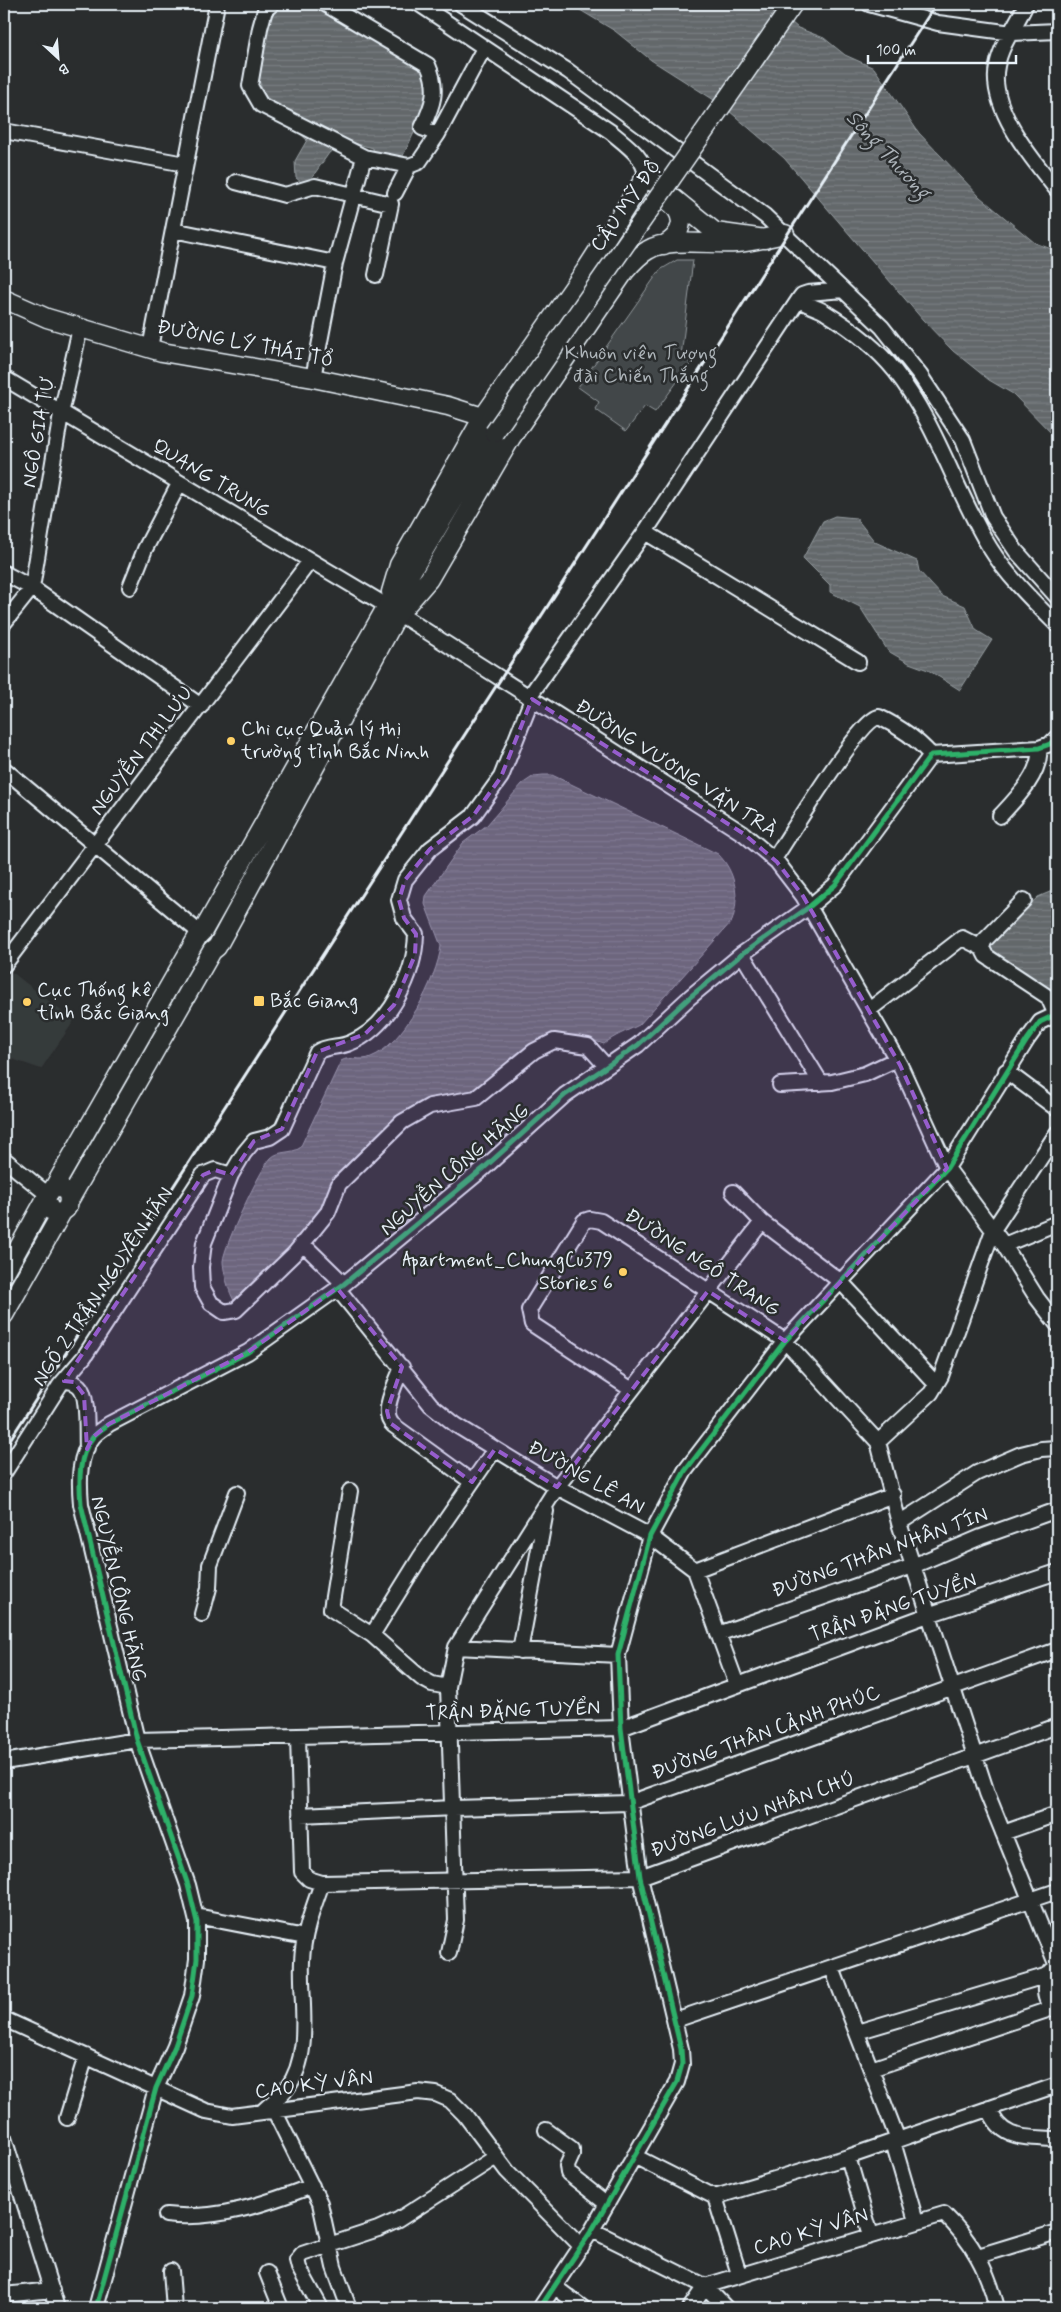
<svg xmlns="http://www.w3.org/2000/svg" width="1061" height="2312" font-family="Mynerve,sans-serif">
	<style>
		.built { fill: #363a3b }
		.green { fill: #424648; stroke: #959ca0 }
		.water { fill: url(#water-rules); stroke: #989fa3 }
		.lines { fill: none; stroke-linecap: round; stroke-linejoin: round }
		.minor-casing { stroke: #e8f1f8; stroke-width: 18 }
		.major-casing { stroke: #e8f1f8; stroke-width: 21 }
		.minor { stroke: #2a2d2e; stroke-width: 14 }
		.major { stroke: #2a2d2e; stroke-width: 18 }
		.rail { stroke: #e8f1f8; stroke-width: 3 }
		.major-bridge-casing { stroke: #e8f1f8; stroke-width: 21; stroke-linecap: butt }
		.major-bridge { stroke: #2a2d2e; stroke-width: 18 }
		.cycleway-casing { stroke: #2a2d2e; stroke-width: 8 }
		.cycleway { stroke: #2db169; stroke-width: 5 }
		.marked { fill: #965dcd; fill-opacity: 0.2; stroke: #965dcd; stroke-width: 4; stroke-dasharray: 10 6; stroke-linejoin: round }
		.poi-dot { fill: #ffd166; stroke: #2a2d2e; stroke-width: 2 }
		.labels { text-anchor: middle; dominant-baseline: central; stroke-width: 5; stroke-linejoin: round; paint-order: stroke }
		.street-label { font-size: 20px; fill: #e8f1f8; stroke: #2a2d2e }
		.park-label { font-size: 20px; fill: #aeb5ba; stroke: #2a2d2e }
		.poi-label { font-size: 20px; fill: #e8f1f8; stroke: #2a2d2e; text-anchor: start }
		.water-label { font-size: 21px; font-style: italic; fill: #acb3b9; stroke: #2a2d2e }
	</style>
	<defs>
		<pattern id="water-rules" width="6" height="5" patternUnits="userSpaceOnUse" patternTransform="scale(1.25)"><rect width="6" height="5" fill="#63686b"/><path d="M0 2.5h6" fill="none" stroke="#797e81"/></pattern>
	</defs>
	<rect width="100%" height="100%" fill="#2a2d2e"/>
	<filter id="ink" filterUnits="userSpaceOnUse"><feTurbulence type="fractalNoise" baseFrequency=".02" numOctaves="2"/><feDisplacementMap in="SourceGraphic" scale="10" xChannelSelector="R" yChannelSelector="G"/><feConvolveMatrix kernelMatrix="1 2 1 2 8 2 1 2 1" color-interpolation-filters="sRGB"/></filter>
	<g filter="url(#ink)">
		<path class="built" d="M12,972L74,1021L41,1069L12,1059L4,1052V982Z"/>
		<path class="green" d="M677,260H693L681,356L691,363L655,412L645,406L626,431L595,409L599,402L578,387L660,270Z"/>
		<path class="water" d="M286,4H340L395,41L425,53L435,89L400,162L374,158L373,148L346,141L329,153L306,186L296,178L295,161L307,140L294,128L290,112L264,96L252,58L267,9H281Z
			M570,4H770L798,28L824,38L845,55L874,68L919,133L980,197L1035,243L1057,251V439L1013,394L989,380L953,351L923,320L784,158L722,105L651,60L615,31Z
			M835,516L856,518L875,542L917,561L919,571L942,596L965,606L976,630L992,640L960,690L928,670L909,663L888,651L860,607L830,592V585L803,558L823,521Z
			M543,775H552L718,854C736,872 740,898 732,921L639,1025C625,1032 615,1035 604,1044L577,1035L568,1036L543,1049L490,1093L428,1106L343,1187L334,1216L319,1233L237,1304C230,1299 223,1270 223,1261C224,1246 260,1169 271,1158C279,1150 291,1154 300,1148L341,1061C351,1055 361,1062 371,1057C403,1045 437,979 441,946L425,904L426,896L463,843L487,825L522,784L534,776Z
			M1057,889V996L989,947L991,941L1038,897Z"/>
		<g class="lines">
			<defs>
				<path id="minor" d="M272,4L265,10L260,28L250,86L261,105L364,157L409,166L419,162L438,134L484,48
					M325,4L428,65C439,90 433,105 422,128L438,134
					M419,4L611,132C626,145 644,156 646,176
					M461,4L568,71L765,216L882,327L920,375L963,440L993,517L1016,551L1057,597
					M869,4L938,23L1012,33L1057,31
					M1026,4C1017,24 1001,44 997,66C988,108 1033,160 1057,190
					M4,131L185,164
					M236,182L285,195L315,186L391,204L376,275
					M395,193L409,166
					M173,230L335,263
					M843,290L808,293L802,295L799,299C806,306 818,307 826,313C852,329 876,347 895,371C937,424 955,491 990,548C1008,577 1033,601 1057,625
					M150,348L217,4
					M4,378L387,606L744,834L777,862L803,896L900,1065L947,1168L1004,1245L1037,1298L1057,1324
					M313,378L335,263L364,157
					M645,532L858,662
					M4,573L32,588L201,706
					M130,587L145,549L179,484
					M4,623L32,588L61,414L80,328
					M529,697L645,532L799,299
					M532,699L501,777L473,816L430,849L405,880L399,900L404,918L416,934C415,974 390,1027 350,1043C339,1048 328,1045 317,1052L282,1129L270,1137L254,1141L244,1153L231,1175L204,1243L201,1267L202,1287L211,1303L224,1312L236,1310L295,1253L328,1212L339,1184L402,1122L430,1106L476,1098L534,1051L554,1041L588,1046L606,1066
					M4,769L200,933
					M1000,816C1016,799 1042,773 1039,748
					M774,859C789,837 860,719 879,717C900,727 916,738 931,755
					M1024,900L984,941L982,948L986,956L1048,997L1055,1013
					M742,954L821,1083
					M4,965L310,561
					M869,1010L962,938L982,948
					M1006,1071L1057,1109
					M780,1085L832,1082L865,1074L897,1059
					M4,1159L47,1194
					M733,1192L762,1222L841,1282L936,1384
					M302,1243L344,1284
					M1004,1245L1057,1223
					M337,1288L431,1405L456,1425L557,1487L650,1536L695,1570L893,1495
					M402,1367C397,1382 379,1413 393,1425L472,1482
					M64,1381C70,1381 75,1382 79,1386C89,1395 86,1434 87,1448
					M632,1390L532,1324L529,1310L584,1221L590,1219L601,1221L785,1341L878,1442L899,1523L987,1793L1057,1966
					M878,1442L931,1393L941,1376L993,1230L1057,1133
					M4,1473L60,1385L84,1357L203,1175L215,1170L231,1175
					M350,1491L331,1609L372,1635L421,1678L432,1684L448,1687
					M899,1523L977,1473L1021,1454L1041,1449L1057,1448
					M695,1570L737,1685
					M202,1614L209,1588L210,1565L237,1493
					M718,1634L913,1566L981,1537L1057,1510
					M372,1635L421,1556L495,1449
					M456,1647L618,1655
					M520,1651L546,1511
					M298,1737L302,1872L309,1879L322,1883L640,1877L1057,1726
					M4,1762L137,1740L621,1728L928,1615L1057,1572
					M300,1815L454,1808L629,1803L1057,1650
					M1003,1833L1057,1814
					M196,1916L305,1937
					M449,1953L456,1920L448,1687L456,1647L557,1487L762,1222
					M832,1968L898,2140
					M1051,1971C1043,1981 1041,2004 1057,2009
					M4,2019L206,2111L232,2116L418,2092L436,2094L450,2100L465,2115L507,2171L582,2247
					M675,2020L1057,1891
					M857,2032L1048,1975
					M871,2069L1053,2008
					M989,2108C1001,2142 1027,2137 1057,2139
					M274,2110L320,2203L334,2267L349,2308
					M262,2112C270,2104 280,2097 287,2088C313,2054 300,2000 302,1961C303,1934 313,1908 322,1883
					M67,2118L86,2056
					M546,2130L572,2149V2155L567,2166L568,2173L607,2204
					M4,2138L57,2308
					M893,2142L916,2221
					M634,2156L715,2197L848,2157L1057,2085
					M848,2157L871,2235
					M715,2197L739,2274
					M166,2215C216,2221 265,2204 312,2186
					M592,2230L705,2286L944,2214C972,2241 988,2270 997,2308
					M978,2256L1057,2232
					M171,2271L174,2308
					M267,2273L281,2308
					M555,2287L583,2308
					M4,2295L52,2290
					M96,2308L156,2088L175,2046L192,1996L197,1959V1922L188,1885L137,1740L81,1504C79,1482 78,1455 93,1437C97,1432 104,1428 109,1424L248,1352L344,1284L484,1168L565,1095L638,1045L690,997L742,954L809,907L835,885L931,755L1039,748L1050,744L1057,737
					M321,2308L299,2268L297,2260L302,2254L378,2229L398,2220L496,2157
					M540,2308L592,2230L677,2082L682,2064L681,2049L640,1877L621,1728L618,1655L650,1536L685,1471L785,1341L947,1168L1027,1040L1040,1022L1057,1014
					M690,2308L705,2286L726,2308"/>
				<path id="major" d="M664,245C683,234 688,216 668,201
					M4,299L47,318L162,352L313,378L448,406L483,417
					M391,592L399,565L483,417L585,271L646,176L715,232L765,239
					M402,610L429,579L511,438L625,271C632,263 639,255 648,250C669,237 712,245 736,243C753,242 769,237 785,234
					M53,1189L198,936L203,931L387,606L410,574L494,433
					M70,1199L212,951L217,947L398,614L406,586
					M4,1274L50,1191C75,1177 75,1223 50,1210L46,1199
					M4,1315L62,1212"/>
			</defs>
			<use href="#minor" class="minor-casing"/>
			<use href="#major" class="major-casing"/>
			<use href="#minor" class="minor"/>
			<use href="#major" class="major"/>
			<path class="rail" d="M4,1449L936,4"/>
			<defs>
				<path id="major-bridge" d="M494,433L793,4"/>
			</defs>
			<use href="#major-bridge" class="major-bridge-casing"/>
			<use href="#major-bridge" class="major-bridge"/>
			<defs>
				<path id="cycleway" d="M96,2308L156,2088L175,2046L192,1996L197,1959V1922L188,1885L137,1740L81,1504C79,1482 78,1455 93,1437C97,1432 104,1428 109,1424L248,1352L344,1284L484,1168L565,1095L638,1045L690,997L742,954L809,907L835,885L931,755L1039,748L1050,744L1057,737
					M540,2308L592,2230L677,2082L682,2064L681,2049L640,1877L621,1728L618,1655L650,1536L685,1471L785,1341L947,1168L1027,1040L1040,1022L1057,1014"/>
			</defs>
			<use href="#cycleway" class="cycleway-casing"/>
			<use href="#cycleway" class="cycleway"/>
		</g>
	</g>
	<path class="marked" d="M532,699L744,834L777,862L803,896L900,1065L947,1168L785,1341L708,1291L557,1487L495,1449L472,1482L390,1423L387,1411L402,1367L337,1288L248,1352L109,1424L93,1437L87,1449L84,1395L74,1382L64,1381L203,1175L215,1170L231,1175L254,1141L282,1129L317,1052L365,1034L394,1005L415,955L416,934L404,918L399,900L405,880L430,849L473,816L501,777Z"/>
	<g class="poi-dot">
		<circle cx="231" cy="741" r="5"/>
		<rect x="253" y="995" width="12" height="12" rx="2.5"/>
		<circle cx="27" cy="1002" r="5"/>
		<circle cx="623" cy="1272" r="5"/>
	</g>
	<g class="labels">
		<g class="street-label">
			<text transform="translate(626 206) rotate(-55)">CẦU MỸ ĐỘ</text>
			<text transform="translate(245 344) rotate(11)">ĐƯỜNG LÝ THÁI TỔ</text>
			<text transform="translate(39 432) rotate(-80)">NGÔ GIA TỰ</text>
			<text transform="translate(211 479) rotate(31)">QUANG TRUNG</text>
			<text transform="translate(142 751) rotate(-53)">NGUYỄN THỊ LƯU</text>
			<text transform="translate(676 769) rotate(33)">ĐƯỜNG VƯƠNG VĂN TRÀ</text>
			<text transform="translate(455 1170) rotate(-41)">NGUYỄN CÔNG HÃNG</text>
			<text transform="translate(702 1263) rotate(33)">ĐƯỜNG NGÔ TRANG</text>
			<text transform="translate(103 1287) rotate(-56)">NGÕ 2 TRẦN NGUYÊN HÃN</text>
			<text transform="translate(586 1478) rotate(29)">ĐƯỜNG LÊ AN</text>
			<text transform="translate(880 1553) rotate(-20)">ĐƯỜNG THÂN NHÂN TÍN</text>
			<text transform="translate(118 1589) rotate(77)">NGUYỄN CÔNG HÃNG</text>
			<text transform="translate(893 1608) rotate(-19)">TRẦN ĐĂNG TUYỂN</text>
			<text transform="translate(513 1711) rotate(-2)">TRẦN ĐĂNG TUYỂN</text>
			<text transform="translate(766 1733) rotate(-20)">ĐƯỜNG THÂN CẢNH PHÚC</text>
			<text transform="translate(753 1815) rotate(-20)">ĐƯỜNG LƯU NHÂN CHÚ</text>
			<text transform="translate(314 2085) rotate(-7)">CAO KỲ VÂN</text>
			<text transform="translate(811 2232) rotate(-17)">CAO KỲ VÂN</text>
		</g>
		<g class="park-label">
			<text x="641" y="353">Khuôn viên Tượng<tspan x="641" dy="23">đài Chiến Thắng</tspan></text>
		</g>
		<g class="poi-label">
			<text x="241" y="729">Chi cục Quản lý thị<tspan x="241" dy="23">trường tỉnh Bắc Ninh</tspan></text>
			<text x="37" y="990">Cục Thống kê<tspan x="37" dy="23">tỉnh Bắc Giang</tspan></text>
			<text x="270" y="1001">Bắc Giang</text>
			<text x="613" y="1260" text-anchor="end">Apartment_ChungCu379<tspan x="613" dy="23">Stories 6</tspan></text>
		</g>
		<g class="water-label">
			<text transform="translate(888 155) rotate(47)">Sông Thương</text>
		</g>
	</g>
	<rect width="1061" height="2312" fill="none" stroke="#2a2d2e" stroke-width="20"/>
	<rect x="10" y="10" width="1041" height="2292" fill="none" stroke="#e8f1f8" stroke-width="2" filter="url(#ink)"/>
	<g transform="translate(58 58) rotate(154)" stroke="#2a2d2e" stroke-width="4" paint-order="stroke">
	<path d="M0-4L9 19L0 12L-9 19Z" fill="#e8f1f8"/>
	<text y="-8" font-size="14" font-weight="bold" text-anchor="middle" fill="#e8f1f8">B</text>
	</g>
	<path d="M868 55v8h148v-8" fill="none" stroke="#e8f1f8" stroke-width="2.5"/>
	<text x="876" y="55" font-size="15" fill="#e8f1f8" stroke="#2a2d2e" stroke-width="4" paint-order="stroke">100 m</text>
</svg>
